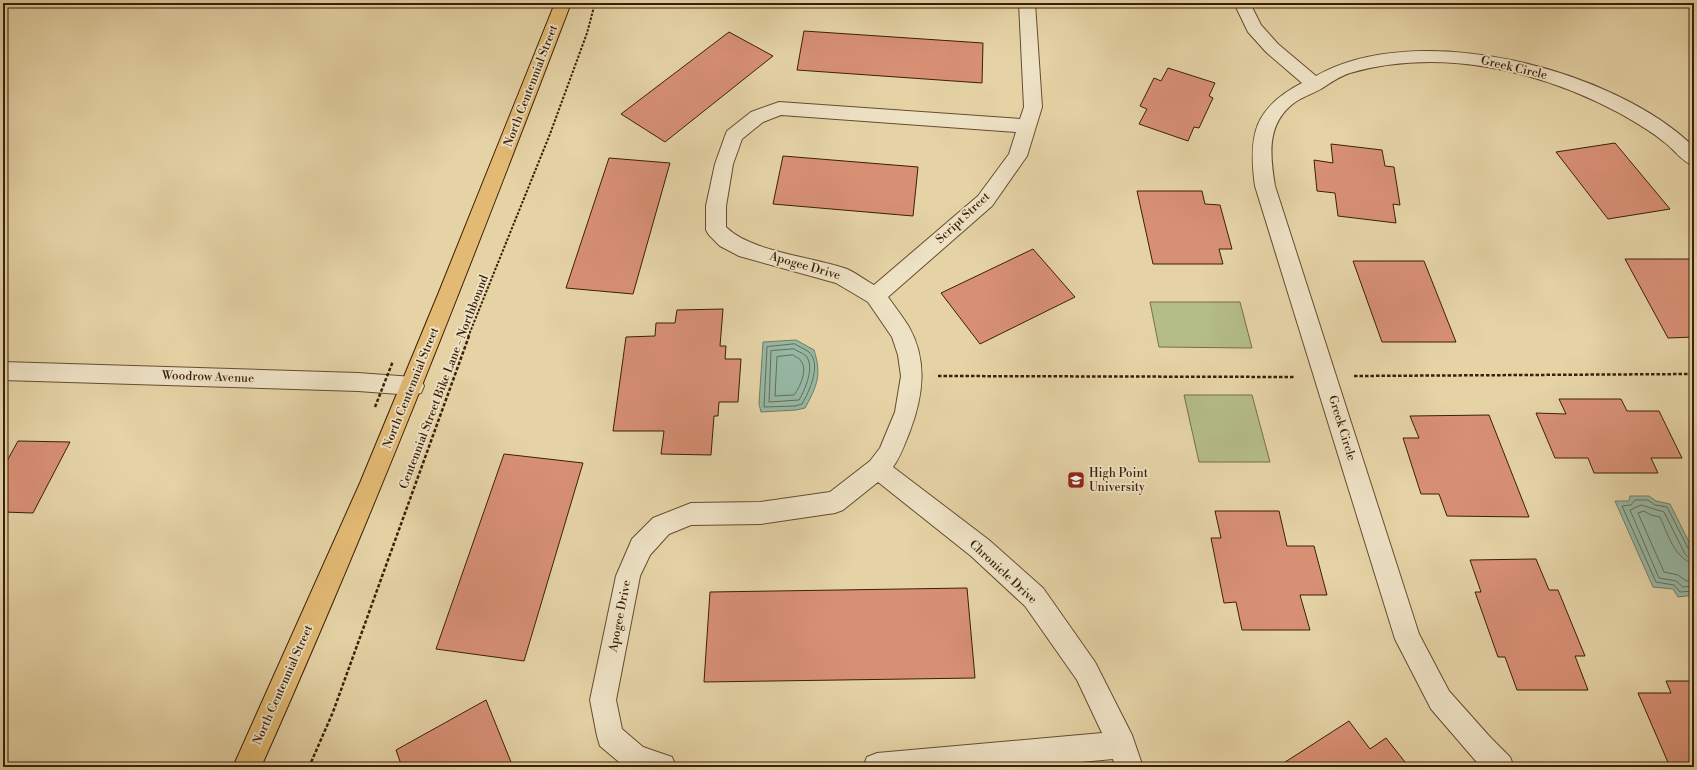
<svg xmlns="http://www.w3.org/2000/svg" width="1697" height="770" font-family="'Libre Bodoni',serif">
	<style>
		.green { fill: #b4bc87; stroke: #786e47 }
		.water { fill: #96b8a5; stroke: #727b66 }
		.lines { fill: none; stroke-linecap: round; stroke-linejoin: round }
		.shore { stroke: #686c56; stroke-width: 1 }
		.building { fill: #d89075; stroke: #3b1f07 }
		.minor-casing { stroke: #664c2f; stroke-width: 2 }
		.major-casing { stroke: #3b1f07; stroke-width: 2 }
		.path-far1 { stroke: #3b1f07; stroke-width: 2; stroke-dasharray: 2.5 1.5; stroke-linecap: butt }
		.path { stroke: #3b1f07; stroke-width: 2.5; stroke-dasharray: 3.5 2; stroke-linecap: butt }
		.minor { fill: #eee2c5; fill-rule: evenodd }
		.major { fill: #e2ba73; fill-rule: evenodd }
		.path-bridge { stroke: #3b1f07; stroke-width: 2.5; stroke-dasharray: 3.5 2; stroke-linecap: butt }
		.labels { text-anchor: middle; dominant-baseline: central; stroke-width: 3.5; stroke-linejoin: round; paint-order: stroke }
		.street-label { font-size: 12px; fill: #3b1f07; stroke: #eee2c5 }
		.poi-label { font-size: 12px; fill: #3b1f07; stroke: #eee2c5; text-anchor: start }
	</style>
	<rect width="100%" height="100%" fill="#e5d3a6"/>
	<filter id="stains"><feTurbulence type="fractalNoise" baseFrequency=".005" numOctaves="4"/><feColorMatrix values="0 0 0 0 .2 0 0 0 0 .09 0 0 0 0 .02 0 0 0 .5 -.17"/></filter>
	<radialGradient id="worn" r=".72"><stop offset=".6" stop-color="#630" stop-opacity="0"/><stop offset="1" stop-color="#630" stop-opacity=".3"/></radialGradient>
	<path class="green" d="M1150,302H1240L1252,348L1159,347Z
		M1184,395H1252L1270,462H1199Z"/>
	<path class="water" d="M796,340L814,350C822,375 817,386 805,408L796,410L761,412L759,404L763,342Z
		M1630,496H1649L1656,501L1670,504L1694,552V595L1678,597L1673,589L1653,587L1615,501H1629Z"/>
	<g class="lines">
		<path class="shore" d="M795,344C799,347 805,349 809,352C822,364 809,392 802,404L795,406L764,407L767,347Z
			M794,349C797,351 802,353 805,355C816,365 805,390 799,400L769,402L771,351Z
			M793,355C795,357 800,358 801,361C808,370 800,387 794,395L775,396L777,357Z
			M1694,553L1689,550L1667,507L1655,505L1648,500H1635L1631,505L1622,506L1656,582L1674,585L1680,592L1694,591
			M1694,558L1688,557L1685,554L1664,512L1641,505L1630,510L1659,578L1676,581L1683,587L1694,586
			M1694,564C1674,558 1668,534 1660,517L1651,515L1644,511L1638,513L1664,572L1678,575L1686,581L1694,580"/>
	</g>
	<path class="building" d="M804,31L983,43L982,83L797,70Z
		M729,32L773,56L665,142L621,114Z
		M1168,68L1215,83L1209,96L1213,98L1199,128L1194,127L1188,141L1139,124L1147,109L1140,106L1154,78L1161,81Z
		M1615,143L1670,209L1608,219L1556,152Z
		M1331,144L1382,150L1385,166L1394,167L1400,205L1393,204L1396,223L1338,216L1335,193L1317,191L1314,160L1333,163Z
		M783,156L918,167L913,216L773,204Z
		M609,158L670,163L633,294L566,288Z
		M1137,191H1202L1205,204L1220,205L1232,249H1219L1223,264H1153Z
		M1033,249L1075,297L980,344L941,293Z
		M1625,259H1694V337L1668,338Z
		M1353,261H1424L1456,342H1382Z
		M723,309L720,346H726L725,359H741L738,402H719L718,416H714L711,455L661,454L664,431H613L626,337L655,336L656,323H675L677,310Z
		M1559,399H1621L1627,411H1659L1682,458H1651L1658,473H1594L1588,458H1555L1536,413L1566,414Z
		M1489,415L1529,517L1447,516L1439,494H1421L1403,438H1419L1410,416Z
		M18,441L70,442L33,513L3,512V468Z
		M504,454L583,463L524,661L436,649Z
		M1215,511H1279L1287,546H1314L1327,595H1300L1310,630H1242L1236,602L1224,603L1211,538H1221Z
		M1536,559L1549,590H1558L1585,656H1575L1588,690H1517L1505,657H1498L1475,592H1481L1470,560Z
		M967,588L975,678L704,682L710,592Z
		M1666,681H1694V767H1670L1638,693H1671Z
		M486,700L513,767H402L396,750Z
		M1349,721L1370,749L1386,738L1409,767L1279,766Z"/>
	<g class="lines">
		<defs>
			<path id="minor" d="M1019,3H1035L1042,107L1027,156L992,206L888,297C895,307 903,317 909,327C928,361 923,396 910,431C905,443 901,456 893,467L989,540L1043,588L1095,662L1132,735L1143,767H1115L1113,759L1028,767H863L867,757L877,753L1102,733L1077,680L1025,606L971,556L878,482L843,510L835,513L761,524L691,525L669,534L650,555L640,576L616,700L622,729L643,747L672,757L676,767H625L600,746L597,736L590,700L616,576L632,539L653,518L691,503L761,502L830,492L870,461L880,448L895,412L901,376L898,355L892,337L868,302L836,283L739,256L720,246L709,235L706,230V206L715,164L725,136L727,131L751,112L779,102L1020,119L1024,107ZM781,115L1016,132L1009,154L978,196L874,285C865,280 856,273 847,269C813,257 751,252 726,227V206L733,164L742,139L763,122Z
				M1234,3H1250L1261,25L1278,44L1316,76C1417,18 1615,69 1694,147V166C1682,162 1674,149 1664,142C1651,131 1635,122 1621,114C1540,70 1440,47 1350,73C1340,76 1330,83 1321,89C1312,94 1302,97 1294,103C1266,124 1270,156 1275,186L1419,634L1449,691L1490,737L1510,757L1514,767H1481L1431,709L1395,639L1255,186C1248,135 1254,108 1302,83L1266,52L1248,32Z
				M3,362L358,373L413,377L421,379L424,386L421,393L413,395L358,391L3,380Z"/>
			<path id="major" d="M555,3H571C473,260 373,516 261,767H233L360,483L439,292Z"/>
		</defs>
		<use href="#minor" class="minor-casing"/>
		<use href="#major" class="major-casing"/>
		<path class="path-far1" d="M468,337L550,134L587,33L595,3"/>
		<path class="path" d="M938,376L1295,377
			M1354,376L1694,374
			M309,767L333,712L469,336"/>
		<use href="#minor" class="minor"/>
		<use href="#major" class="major"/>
		<path class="path-bridge" d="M375,407L393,361"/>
	</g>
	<defs>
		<symbol id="university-square" viewBox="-11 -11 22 22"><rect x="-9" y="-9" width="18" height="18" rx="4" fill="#8f2418" stroke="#eee2c5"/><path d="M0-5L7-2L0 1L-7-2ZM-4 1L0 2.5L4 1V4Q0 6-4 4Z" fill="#fff"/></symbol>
	</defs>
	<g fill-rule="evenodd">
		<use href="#university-square" x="1066" y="470" width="20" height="20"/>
	</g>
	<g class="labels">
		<g class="street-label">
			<text transform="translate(1514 68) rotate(13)">Greek Circle</text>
			<text transform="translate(531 86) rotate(-69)">North Centennial Street</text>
			<text transform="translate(963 218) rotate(-43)">Script Street</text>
			<text transform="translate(805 266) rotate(16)">Apogee Drive</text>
			<text transform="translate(208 377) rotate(2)">Woodrow Avenue</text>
			<text transform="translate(444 382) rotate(-69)">Centennial Street Bike Lane - Northbound</text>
			<text transform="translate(411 388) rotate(-68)">North Centennial Street</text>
			<text transform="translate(1342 428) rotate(73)">Greek Circle</text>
			<text transform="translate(1003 572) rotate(43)">Chronicle Drive</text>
			<text transform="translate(620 616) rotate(-79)">Apogee Drive</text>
			<text transform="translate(283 685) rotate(-66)">North Centennial Street</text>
		</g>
		<g class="poi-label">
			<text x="1089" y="473">High Point<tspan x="1089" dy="14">University</tspan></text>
		</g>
	</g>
	<rect width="1697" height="770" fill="none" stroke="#e5d3a6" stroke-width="16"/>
	<rect x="4" y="4" width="1689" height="762" fill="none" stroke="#3b1f07" stroke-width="2"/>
	<rect x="8" y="8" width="1681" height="754" fill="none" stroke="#3b1f07"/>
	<rect width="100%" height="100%" filter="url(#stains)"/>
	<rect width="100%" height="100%" fill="url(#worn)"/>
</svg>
